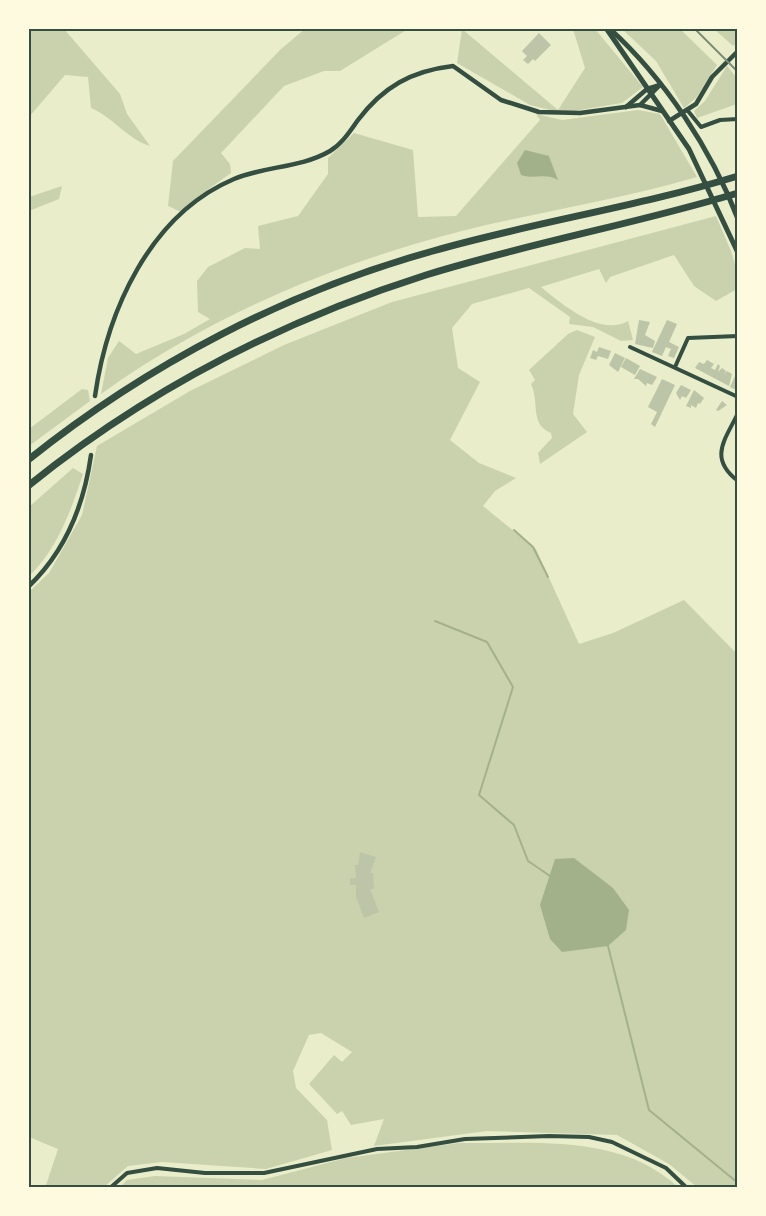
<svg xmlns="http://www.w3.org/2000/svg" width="766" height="1216" font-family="'Space Grotesk',sans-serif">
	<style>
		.green { fill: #cad2ad; fill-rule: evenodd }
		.water { fill: #a3b18a }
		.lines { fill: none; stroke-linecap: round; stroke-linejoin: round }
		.stream { stroke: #a3b18a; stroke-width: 2 }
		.building { fill: #bcc5a7 }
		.minor { stroke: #344e41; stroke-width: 4 }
		.tertiary { stroke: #344e41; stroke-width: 4.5 }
		.primary { stroke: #344e41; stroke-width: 5 }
		.motorway { stroke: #344e41; stroke-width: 7 }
		.rail { stroke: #7c8e77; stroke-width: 2 }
		.neatline { fill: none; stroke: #344e41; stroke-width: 2 }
	</style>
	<rect width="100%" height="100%" fill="#e9edc9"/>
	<g class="green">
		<path d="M29,28L64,29L120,94L127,114L150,146C127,139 114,118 91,108L88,77L65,75L29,117Z"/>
		<path d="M305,29H408L340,71H324L284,86L221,153L230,164L231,173L192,201L183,213L168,206L173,161L281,49Z"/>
		<path d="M462,29L558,110L585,68L573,29H595L643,87L622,103L562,113L530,105L457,63Z"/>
		<path d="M622,29H680L717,65L696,98L684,108L656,61Z"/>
		<path d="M714,29H737V43L733,46Z"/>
		<path d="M727,66L737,78V104L697,118L694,111L705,101Z"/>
		<path d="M638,110L660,114L697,177C619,200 537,212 458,232C331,265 208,317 101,394L108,358L119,341L136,354L184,334L210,319L198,312L197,281L208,267L245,248L260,249L258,226L298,216L328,174V158L354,133L413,150L418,217L456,216L540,120L536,114L562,120ZM549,156L557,179L541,174L525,177Z"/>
		<path d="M62,186L59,199L29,211V197Z"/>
		<path d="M716,216L731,251L738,274L737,289L716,301L694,286L674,255L610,277L606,283L599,269L541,287C562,304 600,337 628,321L633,340L621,341L593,327L569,324L570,317L529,288L472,304L452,328L458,368L480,382L450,440L479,463L516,478L495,491L483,506L536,549L579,644L613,633L684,600L737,654V1187H697L669,1164L617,1135L487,1131L374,1146L384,1119L351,1125L342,1111L337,1114L309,1084L334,1055L342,1062L352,1052L321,1033L309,1035L293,1071L296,1088L327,1120L332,1150L266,1169L162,1162L128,1166L104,1187L45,1188L58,1149L29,1137V592L49,573L82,515L97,446L190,391L284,345L392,302Z"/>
		<path d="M577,330L595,337L579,375L573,414L587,432L540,464L538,453L552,438L551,433C529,424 540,402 531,384L535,380L529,370L568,334Z"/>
		<path d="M82,389L88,390L90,401L29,446V429Z"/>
		<path d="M73,468L83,474C71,510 57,550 29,576V507Z"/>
		<path d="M459,1143C533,1144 620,1133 678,1187L119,1188L127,1180L155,1176L262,1180L346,1158Z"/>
	</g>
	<g class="water">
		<path d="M525,150L549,156L558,180C545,172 533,180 521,175L517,163Z"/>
		<path d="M574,858L613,888L629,910L626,930L608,946L562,952L550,939L540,905L555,859Z"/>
	</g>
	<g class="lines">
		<g class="stream">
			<path d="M514,530L533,547L548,577"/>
			<path d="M435,621L487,642L513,687L479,795L514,825L528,861L550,876"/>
			<path d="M608,946L649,1110L738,1183"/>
		</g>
	</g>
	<g class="building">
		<path d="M539,33L551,45L535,61L533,59L528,64L523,60L527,56L522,51Z"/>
		<path d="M639,320L650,322L645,335L655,341L653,348L635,344Z"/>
		<path d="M667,320L677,324L669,342L679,347L674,358L668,356L671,349L666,347L662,356L652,352Z"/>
		<path d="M599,347L611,351L608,359L598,356L596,360L590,358L593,350L597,352Z"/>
		<path d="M615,353L625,358L618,372L609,365Z"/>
		<path d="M626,358L640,366L635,375L621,367Z"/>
		<path d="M707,360L714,364L711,368L715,370L718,364L720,366L718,372L722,368L726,371L724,375L727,371L732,374L729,386L695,368L699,362L704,364Z"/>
		<path d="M640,369L657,377L652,385L647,383L646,386L638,379H634Z"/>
		<path d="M735,376L738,377V391L730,387Z"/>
		<path d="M662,379L675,385L655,427L651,424L657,412L648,407Z"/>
		<path d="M681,385L691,390L686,398L682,396L680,400L676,393Z"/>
		<path d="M694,390L704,398L700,404L698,403L696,408L691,405V408L686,406Z"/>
		<path d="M722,401L727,405L718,411L716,410Z"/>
		<path d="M360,852L376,857L370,873H373L374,889H370L379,912L364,918L356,897V885H350V878H356L355,865H358Z"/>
	</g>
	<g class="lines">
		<g class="minor">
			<path d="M688,111L701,127L720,120L738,119"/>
			<path d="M630,347L738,397"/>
			<path d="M675,367L688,338L738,336"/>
			<path d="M738,413C725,440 708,458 738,481"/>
			<path d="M110,1188L127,1173L157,1168L205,1173H264L377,1149L417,1147L465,1139L549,1136L589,1137L612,1142L666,1168L687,1188"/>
		</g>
		<g class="tertiary">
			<path d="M640,105L662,111"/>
			<path d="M626,107L647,89L660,85"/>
			<path d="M669,121L696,104L712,77L738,51"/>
			<path d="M95,396C107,312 149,215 234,179C265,166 301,168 330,151C342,144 350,131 358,120C383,87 411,71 453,66L501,100L539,112L580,113L640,105L660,85"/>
			<path d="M28,587C66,551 84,505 91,455"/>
		</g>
		<g class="primary">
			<path d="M606,28L689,149L738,253"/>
			<path d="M609,28C665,79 711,149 738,219"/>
		</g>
		<g class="motorway">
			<path d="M28,460C148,364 286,292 433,251C534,222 637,207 738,176"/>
			<path d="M28,486C147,390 281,321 426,275C529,243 635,224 738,193"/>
		</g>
		<path class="rail" d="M694,28L738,72"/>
	</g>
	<rect width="766" height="1216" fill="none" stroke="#fefae0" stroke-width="60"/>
	<rect x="30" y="30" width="706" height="1156" class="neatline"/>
</svg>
